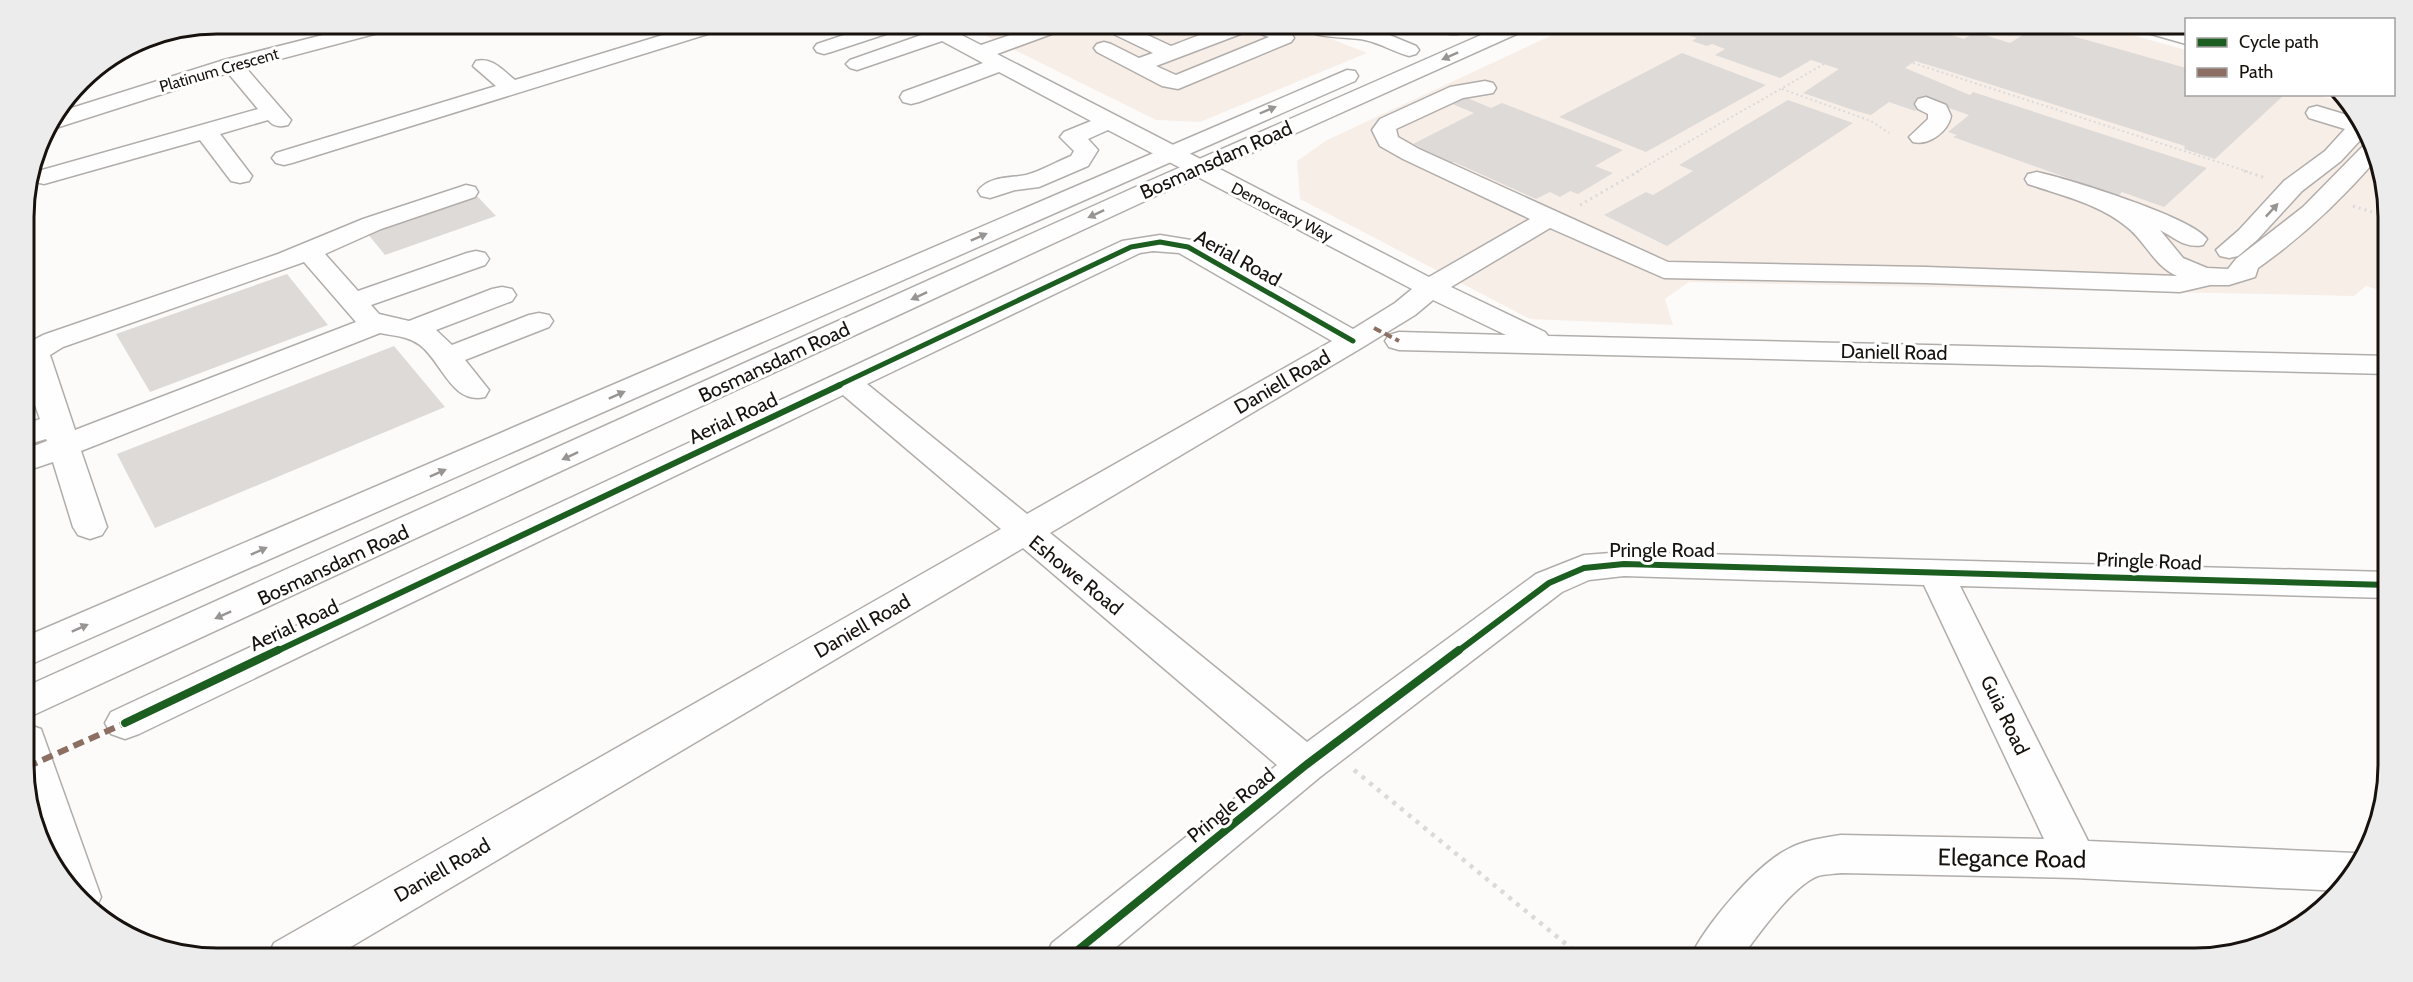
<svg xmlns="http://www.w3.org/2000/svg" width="2413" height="982" font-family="Cabin,sans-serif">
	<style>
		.built { fill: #f7eee8 }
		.building { fill: #dedad7 }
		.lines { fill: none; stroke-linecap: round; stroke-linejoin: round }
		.minor-casing { stroke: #b1adaa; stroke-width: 3 }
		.major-casing { stroke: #b1adaa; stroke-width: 3 }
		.path-far2 { stroke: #dbdada; stroke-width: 2; stroke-dasharray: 2 3; stroke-linecap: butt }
		.path-far1 { stroke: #dbdada; stroke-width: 3; stroke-dasharray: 2 4; stroke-linecap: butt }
		.path { stroke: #dbdada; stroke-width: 4.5; stroke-dasharray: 4 6; stroke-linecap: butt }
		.minor { fill: #fffefe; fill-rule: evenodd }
		.major { fill: #fffefe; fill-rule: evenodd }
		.quiet-far1 { stroke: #8d6e63; stroke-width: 4; stroke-dasharray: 8 4; stroke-linecap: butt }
		.quiet { stroke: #8d6e63; stroke-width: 6; stroke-dasharray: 11 6; stroke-linecap: butt }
		.cycleway-far2-casing { stroke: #fff; stroke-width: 8 }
		.cycleway-far1-casing { stroke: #fff; stroke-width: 10 }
		.cycleway-casing { stroke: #fff; stroke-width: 11 }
		.cycleway-far2 { stroke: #1b5e20; stroke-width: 5 }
		.cycleway-far1 { stroke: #1b5e20; stroke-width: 6 }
		.cycleway { stroke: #1b5e20; stroke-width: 8 }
		.oneway { fill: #979492 }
		.labels { text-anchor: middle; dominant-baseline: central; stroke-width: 6; stroke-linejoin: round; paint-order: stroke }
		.far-street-label { font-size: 16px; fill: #18120e; stroke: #fff }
		.street-label { font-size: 20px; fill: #18120e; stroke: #fff }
		.near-street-label { font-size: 24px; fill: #18120e; stroke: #fff }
		.rim { fill: none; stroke: #18120e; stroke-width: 3 }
	</style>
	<rect width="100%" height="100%" fill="#fdfbf9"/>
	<g class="built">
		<path d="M962,24H1293L1367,53L1200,122L1156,120Z"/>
		<path d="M1576,24H2093L2186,50V94L2317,95L2351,105L2387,192L2388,293L2366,286L2354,296L1689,282L1665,299L1673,325L1530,319L1300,199L1297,161L1327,140Z"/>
	</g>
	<g class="building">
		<path d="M1663,24H1966L1948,34L1964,39L1975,32L2010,43L2037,26L2186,68V94L2283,96L2215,159L2184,149L2185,146L1948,71L1915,61L1905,68L1970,95L1973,92L2207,168L2164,207L2122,192L2118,196L1953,137L1957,135L1948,132L1969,115L1929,101L1915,111L1889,102L1871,115L1856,111L1803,93L1839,69L1811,60L1780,78L1715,55L1725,49L1712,44L1707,46L1692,41L1697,38L1660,25Z"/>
		<path d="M1682,53L1766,85L1646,152L1559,117Z"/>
		<path d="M1465,97L1491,108L1502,103L1623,150L1595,166L1613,173L1578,194L1570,191L1560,197L1550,192L1536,199L1454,162L1450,164L1417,148L1420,147L1413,144L1474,113L1450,103Z"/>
		<path d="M1788,100L1853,123L1667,246L1604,215L1646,192L1653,195L1693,171L1679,165Z"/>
		<path d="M477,196L496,216L385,255L367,233Z"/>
		<path d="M287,274L328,325L150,392L116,334Z"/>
		<path d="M394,346L445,407L155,528L117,454Z"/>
	</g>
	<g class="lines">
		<g class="minor-casing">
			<g id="minor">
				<path d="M366,24H400L397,28L246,68L291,120L288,125C280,127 274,127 268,120L220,134L252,176L249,181L240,183L231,181L200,140L44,184L35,182L32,177L35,172L258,109L228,73L59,127L47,128L59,112L224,60Z"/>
				<path d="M699,24H730L727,28L292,163L284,165L276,163L272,158L276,153L496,86L473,66L476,61C493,57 503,71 515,80Z"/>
				<path d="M780,24H801L802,25L799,29C791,31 785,31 780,24Z"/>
				<path d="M877,24H907L904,28L831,52L824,54L817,52L814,48L817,44Z"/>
				<path d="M915,24H940L981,45L1042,24H1071L1068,28L997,54L1429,277L1530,219L1403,159L1380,146L1372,130L1380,119L1450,87L1485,81L1493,83L1496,88L1493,93L1463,98L1396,129L1398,137L1419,149L1668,262L1926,267L2177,276C2154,266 2146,242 2127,227C2099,204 2063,196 2028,184L2025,179L2028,174L2037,172C2068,179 2192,217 2207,239L2203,245C2186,249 2175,238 2160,230L2183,258L2207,268L2228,269L2236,259L2303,207L2363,146L2368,145L2375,161C2340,201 2302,237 2258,268L2255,277L2229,285H2210L2180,292L1926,283L1664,278L1550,228L1451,287L1545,332L1548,336L2388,356V374L1399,350L1389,347L1385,341L1389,335L1399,332L1506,335L1433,300L1415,315L1363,347L1050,533L1307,742L1536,574L1584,555L1624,552L2388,572V598L1960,586L2088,841L2355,853L2363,856L2349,882L2341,891L2075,878L1841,873C1834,874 1825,874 1818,876C1793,885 1757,936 1741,958H1690C1705,925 1756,865 1788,849C1805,840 1822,838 1841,835L2044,839L1924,585L1624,576L1589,580L1562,592L1320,777L1103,958H1045L1052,943L1277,765L1023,548L332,958H267L274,943L1001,529L843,395L139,734L125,739L111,734L105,723L111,712L1122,241L1160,235L1197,241L1353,329L1395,303L1412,289L1108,130L1088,139L1098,150L1088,166L1039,187L1015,190L990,198L981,196L978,191C988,176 1011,178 1026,175C1041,171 1056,162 1071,156L1074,151L1060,137L1064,132L1091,121L999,72L919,102L911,104L903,102L900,97L903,92L983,63L942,41L857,70L850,68L846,64L850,60L927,33ZM1153,251L1179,253L1332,341L1027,514L867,384L1140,253Z"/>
				<path d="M1098,24H1124L1171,46C1214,30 1244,13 1290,31L1294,38L1291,42L1178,89L1162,86L1097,52L1094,48L1097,44L1104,42L1111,44L1139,58L1153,53L1101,28ZM1251,30L1269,37L1176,75L1156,66Z"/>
				<path d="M1298,24L1366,28L1375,24H1402L1399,28L1387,34L1416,46L1419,50L1416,54L1409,56C1394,52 1380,43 1365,40C1347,36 1309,40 1298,24Z"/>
				<path d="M1431,24H1460L1465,29L1462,33C1452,36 1437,33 1431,24Z"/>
				<path d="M1926,97L1946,105L1951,116C1948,132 1928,146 1913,142L1909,137L1928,119V114L1918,109L1915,104L1918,99Z"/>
				<path d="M2317,106L2357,118L2364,136L2341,161L2302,191L2257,240L2238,256L2229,258L2220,256L2216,250L2239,230L2284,181L2325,151L2345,129L2309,118L2306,113L2309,108Z"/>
				<path d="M466,185L475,187L478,192L475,197L381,229L325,254L358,291L467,253L476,251L485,253L489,259L485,265L371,305L379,314L409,321L492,289L502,287L512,289L516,295L512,301L436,330L452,345L529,315L539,313L549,315L553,321L549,327L465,360L489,390L485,397C452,405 442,362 420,345C408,336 394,336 380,333L81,451L107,527L102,535L90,539L78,535L73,527L53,462L26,471V449L47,441L46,439L26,445V424L40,419C35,404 17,358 27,345C30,341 38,338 43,335L278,254L363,219ZM304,262L356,322L75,430L50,355L63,347Z"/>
				<path d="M27,724L41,729L101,897L96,908L72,892L28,802Z"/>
			</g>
		</g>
		<g class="major-casing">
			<g id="major">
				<path d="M1506,24H1533L1530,28L1158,195L27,718V686L1140,185Z"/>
				<path d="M2127,24H2159L2186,32V44L2130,28Z"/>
				<path d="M1347,70L1355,71L1358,76L1355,81L27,666V636Z"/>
			</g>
		</g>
		<g class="path-far2">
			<path d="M1913,63L2249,172"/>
			<path d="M1782,89L1871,121L1889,133"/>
			<path d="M1636,172L1824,64"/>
		</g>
		<g class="path-far1">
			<path d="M2244,171L2266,178"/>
			<path d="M1580,205L1639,171"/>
			<path d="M2353,206L2375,213"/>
		</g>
		<path class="path" d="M1354,770L1583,958"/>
		<use href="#minor" class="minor"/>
		<use href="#major" class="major"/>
		<path class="quiet-far1" d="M1374,328L1399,341"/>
		<path class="quiet" d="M27,767L125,723"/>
		<g class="cycleway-far2-casing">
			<path id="cycleway-far2" d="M837,386L1131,247L1160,242L1188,247L1353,341"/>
		</g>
		<g class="cycleway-far1-casing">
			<g id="cycleway-far1">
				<path d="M275,652L840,385"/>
				<path d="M1457,652L1549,583L1584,568L1624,564L2388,585"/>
			</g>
		</g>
		<g class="cycleway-casing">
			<g id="cycleway">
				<path d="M125,723L278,650"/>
				<path d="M1068,958L1306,765L1459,650"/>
			</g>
		</g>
		<use href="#cycleway-far2" class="cycleway-far2"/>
		<use href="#cycleway-far1" class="cycleway-far1"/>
		<use href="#cycleway" class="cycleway"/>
	</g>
	<defs><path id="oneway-solid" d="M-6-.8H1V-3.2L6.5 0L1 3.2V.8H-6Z" transform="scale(1.5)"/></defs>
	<g class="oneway">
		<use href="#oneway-solid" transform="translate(1450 56) rotate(156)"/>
		<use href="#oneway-solid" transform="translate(1268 110) rotate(-23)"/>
		<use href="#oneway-solid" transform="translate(2272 210) rotate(-47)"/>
		<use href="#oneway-solid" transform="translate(1096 214) rotate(155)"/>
		<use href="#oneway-solid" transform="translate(979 237) rotate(-24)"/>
		<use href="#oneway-solid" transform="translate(919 296) rotate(155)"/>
		<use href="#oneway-solid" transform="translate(617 395) rotate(-24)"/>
		<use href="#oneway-solid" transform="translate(570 456) rotate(155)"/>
		<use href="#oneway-solid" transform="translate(438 473) rotate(-24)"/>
		<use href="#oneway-solid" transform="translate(259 551) rotate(-24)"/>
		<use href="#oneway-solid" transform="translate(223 615) rotate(156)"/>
		<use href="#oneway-solid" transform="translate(80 628) rotate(-24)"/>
	</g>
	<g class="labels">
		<g class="far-street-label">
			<text transform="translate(219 70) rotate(-16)">Platinum Crescent</text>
			<text transform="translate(1282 212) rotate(27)">Democracy Way</text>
		</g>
		<g class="street-label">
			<text transform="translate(1216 160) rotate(-24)">Bosmansdam Road</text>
			<text transform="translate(1238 258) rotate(29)">Aerial Road</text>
			<text transform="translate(1894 352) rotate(1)">Daniell Road</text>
			<text transform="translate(774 362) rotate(-25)">Bosmansdam Road</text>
			<text transform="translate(1282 382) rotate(-30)">Daniell Road</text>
			<text transform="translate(733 418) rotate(-25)">Aerial Road</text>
			<text x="1662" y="550">Pringle Road</text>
			<text transform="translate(2149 561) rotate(2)">Pringle Road</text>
			<text transform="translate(333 565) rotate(-25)">Bosmansdam Road</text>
			<text transform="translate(1076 575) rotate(39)">Eshowe Road</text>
			<text transform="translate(294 625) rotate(-25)">Aerial Road</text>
			<text transform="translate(862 626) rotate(-30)">Daniell Road</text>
			<text transform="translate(2005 715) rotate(64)">Guia Road</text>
			<text transform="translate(1231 805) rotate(-39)">Pringle Road</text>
			<text transform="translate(442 870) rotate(-30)">Daniell Road</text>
		</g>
		<g class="near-street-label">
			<text transform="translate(2012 858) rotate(1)">Elegance Road</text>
		</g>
	</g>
	<path d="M0 0H2413V982H0ZM217 34H2195A183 183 0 0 1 2378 217V765A183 183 0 0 1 2195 948H217A183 183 0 0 1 34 765V217A183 183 0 0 1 217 34Z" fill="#edecec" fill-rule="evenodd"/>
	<path class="rim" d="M217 34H2195A183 183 0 0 1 2378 217V765A183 183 0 0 1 2195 948H217A183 183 0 0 1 34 765V217A183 183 0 0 1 217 34Z"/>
	<rect x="2185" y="18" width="210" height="78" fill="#ffffff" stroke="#a3a09f" stroke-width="1.5"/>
	<rect x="2197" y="38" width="30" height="9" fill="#1b5e20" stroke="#a3a09f" stroke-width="1.5"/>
	<text x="2239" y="48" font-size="18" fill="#18120e">Cycle path</text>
	<rect x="2197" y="68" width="30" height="9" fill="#8d6e63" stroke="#a3a09f" stroke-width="1.5"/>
	<text x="2239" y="78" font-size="18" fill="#18120e">Path</text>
</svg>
